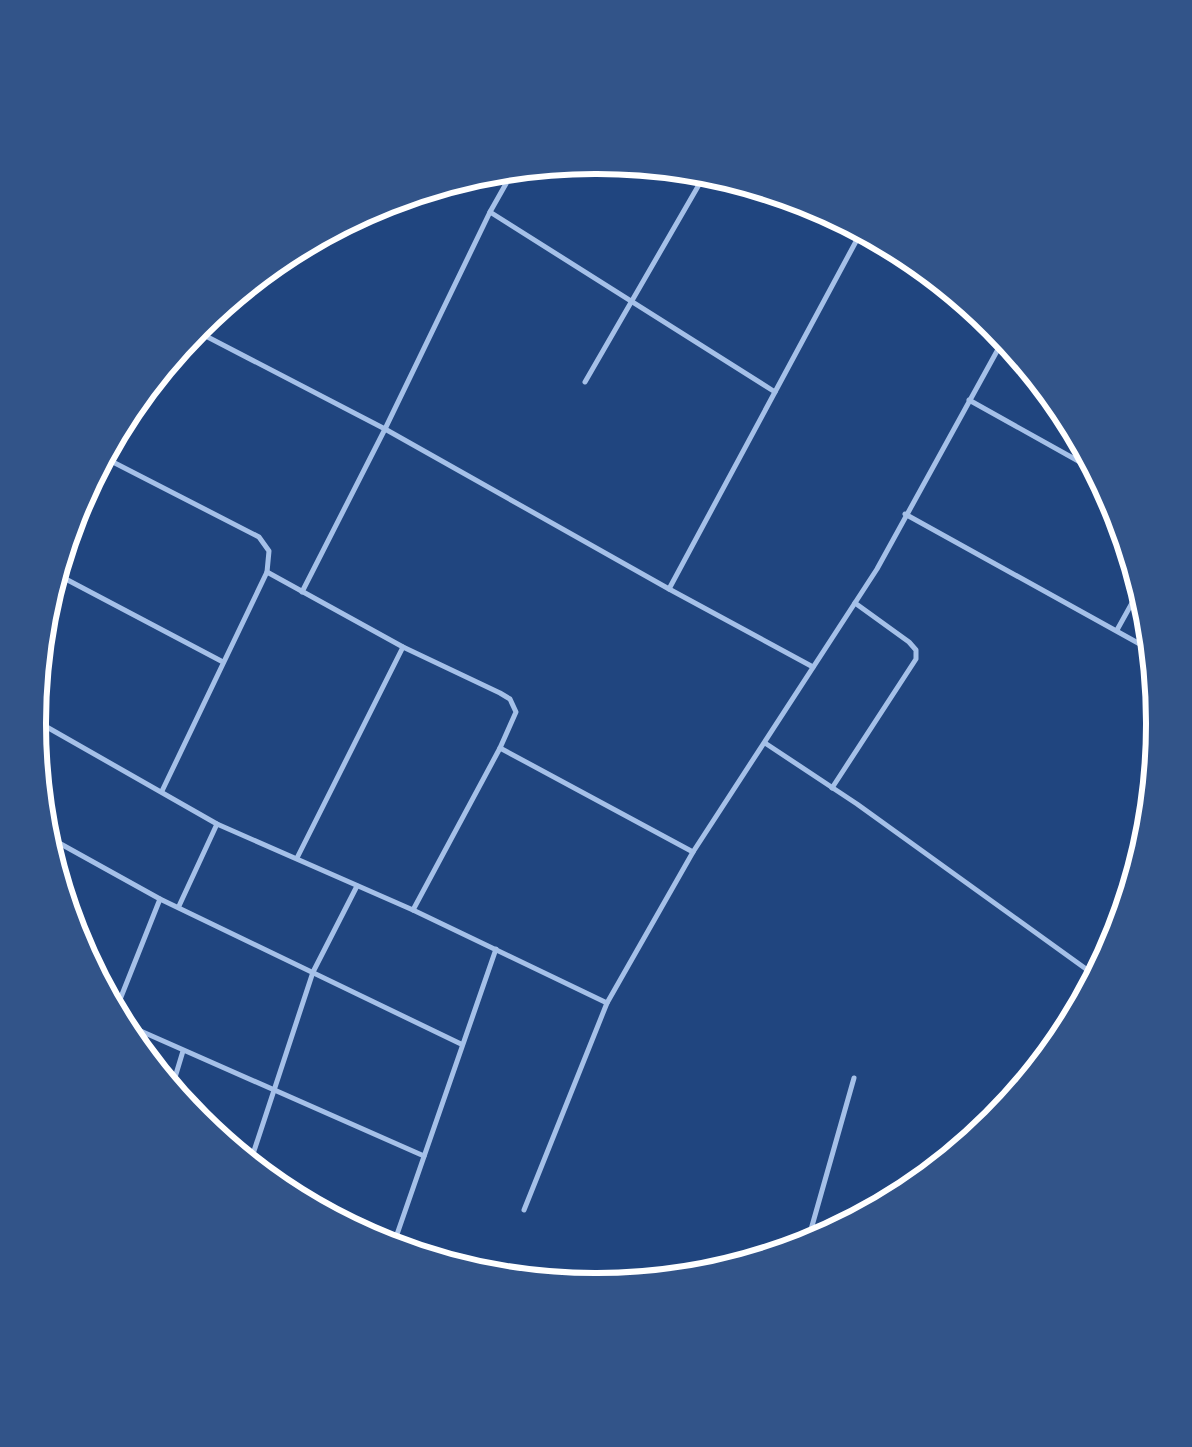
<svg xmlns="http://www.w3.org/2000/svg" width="1192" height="1447" font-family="'Roboto Condensed',sans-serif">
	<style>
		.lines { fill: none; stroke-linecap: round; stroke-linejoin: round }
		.street { stroke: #a5c0e8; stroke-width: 5 }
		.rim { fill: none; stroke: #fff; stroke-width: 6 }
	</style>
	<rect width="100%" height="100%" fill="#20457f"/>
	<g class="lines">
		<g class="street">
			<path d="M490,212L775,392"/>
			<path d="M198,332L385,429L669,589L813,667"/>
			<path d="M585,382L704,176"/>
			<path d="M969,400L1089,467"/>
			<path d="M107,459L259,537L269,551L267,572L162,791"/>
			<path d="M905,514L1147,648"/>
			<path d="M267,572L403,647L500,693L510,699L516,712L500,748L413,910"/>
			<path d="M60,576L223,662"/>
			<path d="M669,589L860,234"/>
			<path d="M302,592L385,429L490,212L512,173"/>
			<path d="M1117,630L1137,594"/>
			<path d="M38,722L217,824L413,910L607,1003"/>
			<path d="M765,743L857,804L1093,974"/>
			<path d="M500,748L693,852"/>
			<path d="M832,788L916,659V650L909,642L855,603"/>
			<path d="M50,838L160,899L117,1007"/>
			<path d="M297,858L403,647"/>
			<path d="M160,899L461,1044"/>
			<path d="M179,906L217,824"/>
			<path d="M127,1025L424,1156"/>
			<path d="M173,1084L183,1051"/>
			<path d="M251,1160L313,972L357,886"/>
			<path d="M524,1210L607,1003L693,852L877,569L1002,342"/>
			<path d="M808,1240L854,1078"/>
			<path d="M394,1243L496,949"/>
		</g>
	</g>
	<path d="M0 0H1192V1447H0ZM595 174H597A549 549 0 0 1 1146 723V724A549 549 0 0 1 597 1273H595A549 549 0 0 1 46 724V723A549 549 0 0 1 595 174Z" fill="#325489" fill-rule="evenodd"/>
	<path class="rim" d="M595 174H597A549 549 0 0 1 1146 723V724A549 549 0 0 1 597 1273H595A549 549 0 0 1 46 724V723A549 549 0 0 1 595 174Z"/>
</svg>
